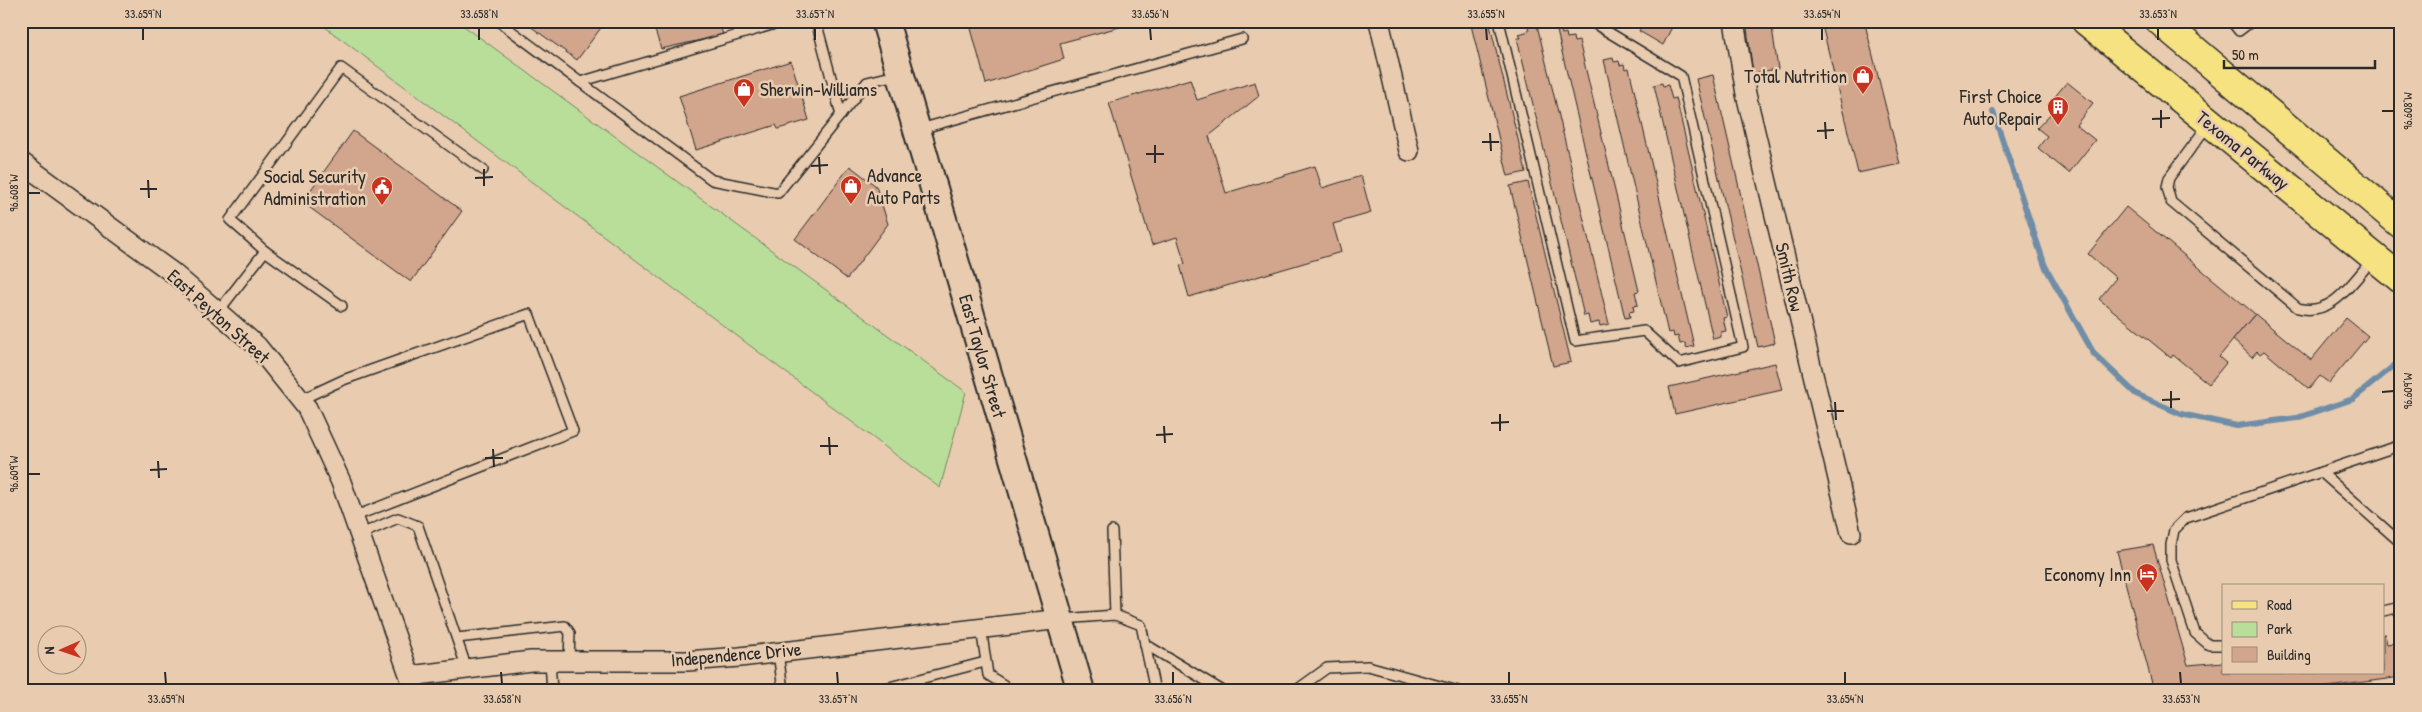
<svg xmlns="http://www.w3.org/2000/svg" width="2422" height="712" font-family="'Patrick Hand',sans-serif">
	<style>
		.green { fill: #b9de99; stroke: #728462 }
		.lines { fill: none; stroke-linecap: round; stroke-linejoin: round }
		.stream { stroke: #6f8da7; stroke-width: 6 }
		.building { fill: #d2a58d; stroke: #2b2b2b }
		.service-casing { stroke: #2b2b2b; stroke-width: 12 }
		.minor-casing { stroke: #2b2b2b; stroke-width: 22 }
		.secondary-casing { stroke: #2b2b2b; stroke-width: 30 }
		.primary-casing { stroke: #2b2b2b; stroke-width: 31 }
		.service { stroke: #e9ccaf; stroke-width: 9 }
		.minor { stroke: #e9ccaf; stroke-width: 19 }
		.secondary { stroke: #e9ccaf; stroke-width: 26 }
		.primary { stroke: #f7e281; stroke-width: 28 }
		.ticks { fill: none; stroke: #2b2b2b; stroke-width: 2 }
		.labels { text-anchor: middle; dominant-baseline: central; stroke-width: 5; stroke-linejoin: round; paint-order: stroke }
		.poi-label { font-size: 19px; fill: #2b2b2b; stroke: #e9ccaf; text-anchor: end }
		.street-label { font-size: 19px; fill: #2b2b2b; stroke: #e9ccaf }
		.neatline { fill: none; stroke: #2b2b2b; stroke-width: 2 }
		.ticks-label { font-size: 12px; text-anchor: middle; fill: #2b2b2b }
	</style>
	<rect width="100%" height="100%" fill="#e9ccaf"/>
	<filter id="ink" filterUnits="userSpaceOnUse"><feTurbulence type="fractalNoise" baseFrequency=".02" numOctaves="2"/><feDisplacementMap in="SourceGraphic" scale="10" xChannelSelector="R" yChannelSelector="G"/><feConvolveMatrix kernelMatrix="1 2 1 2 8 2 1 2 1" color-interpolation-filters="sRGB"/></filter>
	<g filter="url(#ink)">
		<path class="green" d="M317,21H457L966,392L940,488Z"/>
		<g class="lines">
			<path class="stream" d="M1993,112L2045,266L2094,354L2136,394L2181,414L2237,426L2297,418L2353,399L2401,360"/>
		</g>
		<g class="building">
			<path d="M523,21H606L577,60Z"/>
			<path d="M652,21H719L723,35L661,49Z"/>
			<path d="M969,21H1142L1060,43L1064,59L986,84Z"/>
			<path d="M1470,21H1489L1526,172L1508,176Z"/>
			<path d="M1644,21H1675L1663,45L1639,31Z"/>
			<path d="M1746,21H1771L1778,69L1753,73Z"/>
			<path d="M1821,21L1865,24L1900,164L1858,173Z"/>
			<path d="M1537,25L1609,324L1600,326L1599,322L1590,324L1588,315L1584,316L1517,38H1521L1519,34L1529,31L1528,27Z"/>
			<path d="M1561,30L1562,34L1566,33L1567,38L1573,37L1574,42L1579,41L1639,291L1635,292L1638,305L1633,306L1634,311L1629,312L1630,317L1625,318L1557,31Z"/>
			<path d="M1613,58L1614,62L1619,61L1620,65L1624,64L1625,69L1629,68L1694,346L1686,348L1685,343L1680,344L1678,336L1674,337L1673,332L1668,333L1604,60Z"/>
			<path d="M791,61L809,120L778,129L776,125L696,150L679,96Z"/>
			<path d="M1713,75L1775,343L1758,347L1696,79Z"/>
			<path d="M1190,79L1197,100L1255,82L1259,96L1209,136L1226,193L1315,166L1322,188L1361,176L1371,213L1333,224L1341,252L1189,297L1180,265L1185,264L1177,237L1152,245L1109,103Z"/>
			<path d="M2067,82L2093,103L2076,125L2095,140L2069,173L2038,148L2047,136L2037,128L2054,110L2048,105Z"/>
			<path d="M1662,83L1663,86L1668,85L1672,99L1676,98L1727,317L1723,318L1726,331L1721,332V337L1713,339L1654,85Z"/>
			<path d="M353,131L462,211L411,282L302,202Z"/>
			<path d="M850,166L876,186L888,224L847,279L795,239Z"/>
			<path d="M1528,182L1571,362L1553,366L1510,186Z"/>
			<path d="M2126,207L2255,314L2219,357L2226,363L2209,384L2173,355L2171,358L2099,299L2116,278L2088,254Z"/>
			<path d="M2255,314L2311,360L2346,318L2368,336L2329,383L2320,376L2309,389L2264,351L2260,354L2257,351L2252,357L2233,340Z"/>
			<path d="M1775,363L1782,390L1675,414L1669,387Z"/>
			<path d="M2153,545L2188,665L2223,662V673H2383V634H2385L2387,644L2401,642V677L2299,691H2154L2117,551Z"/>
		</g>
		<g class="lines">
			<g class="service-casing">
				<g id="service">
					<path d="M498,21L712,180L778,193L867,82L900,74"/>
					<path d="M816,21L841,115"/>
					<path d="M1499,21L1575,341L1644,331L1679,363L1743,347L1681,76L1590,21"/>
					<path d="M2231,21L2239,31L2252,21"/>
					<path d="M580,82L785,21"/>
					<path d="M2208,125L2169,178L2167,187L2171,202L2298,308C2333,317 2352,282 2373,259"/>
					<path d="M920,129L1242,39"/>
					<path d="M265,251L230,220L341,68L483,170"/>
					<path d="M218,312L265,251L342,306"/>
					<path d="M300,400L343,380L529,314L573,431L353,517"/>
					<path d="M2321,472L2401,543"/>
					<path d="M1112,531L1115,615"/>
					<path d="M359,535L398,518L418,526L467,669"/>
					<path d="M2383,611L2401,607"/>
					<path d="M1063,619L1115,615L1141,625L1155,691"/>
					<path d="M981,628L988,675L1004,685L1006,691"/>
					<path d="M457,638L565,626L570,633L569,660"/>
					<path d="M1145,644L1223,691"/>
					<path d="M2223,645H2209L2195,633L2171,560V545L2174,530L2186,518L2401,445"/>
					<path d="M778,652L783,691"/>
					<path d="M550,661L552,691"/>
					<path d="M874,691L985,662"/>
					<path d="M1295,691L1327,668L1368,666L1458,691"/>
				</g>
			</g>
			<g class="minor-casing">
				<g id="minor">
					<path d="M1379,21L1409,151"/>
					<path d="M1734,21L1746,94L1851,533"/>
					<path d="M21,162L173,273L257,346L307,408L341,482L415,691"/>
					<path d="M410,676L531,661H687L740,657L1061,619"/>
				</g>
			</g>
			<g class="secondary-casing">
				<path id="secondary" d="M885,21L1081,691"/>
			</g>
			<g class="primary-casing">
				<g id="primary">
					<path d="M2086,21L2401,279"/>
					<path d="M2160,21L2401,224"/>
				</g>
			</g>
			<use href="#service" class="service"/>
			<use href="#minor" class="minor"/>
			<use href="#secondary" class="secondary"/>
			<use href="#primary" class="primary"/>
		</g>
	</g>
	<path class="ticks" d="M143,28V40M479,28V40M815,28V40M1150,28L1151,40M1486,28L1487,40M1822,28V40M2158,28V40M2161,110V128M2382,111H2394M2152,119L2170,118M1825,122L1826,139M1817,131L1834,130M1490,133L1491,151M1482,142H1499M1155,145V163M1146,154H1164M819,157L820,174M811,166L828,165M484,169V186M475,178L493,177M148,180L149,198M140,189H157M28,193H40M2171,391V408M2382,392L2394,391M2162,400L2180,399M1835,402L1836,420M1827,411H1844M1500,414V431M1491,423L1509,422M1164,426L1165,443M1156,435L1173,434M829,437L830,455M820,446H838M493,449L494,467M485,458H503M158,461L159,478M150,470L167,469M28,474H40M165,672L166,684M501,672L502,684M837,672L838,684M1173,672V684M1509,672V684M1845,672V684M2180,672L2181,684"/>
	<defs>
		<g id="shop-pin" transform="scale(1.125)"><path d="M0 17L-7.5 6A9.5 9.5 0 1 1 7.5 6Z" fill="#c8321e" stroke="#e9ccaf"/><path d="M-5-2.5h2.3a2.7 3.5 0 0 1 5.4 0H5L5.5 6h-11ZM-1.5-2.5h3a1.5 2.3 0 0 0-3 0Z" fill="#fff"/></g>
		<g id="building-pin" transform="scale(1.125)"><path d="M0 17L-7.5 6A9.5 9.5 0 1 1 7.5 6Z" fill="#c8321e" stroke="#e9ccaf"/><path d="M-4-6H4V6H1V3H-1V6H-4ZM-2.5-4.3h1.7v1.8h-1.7ZM.8-4.3h1.7v1.8H.8ZM-2.5-1h1.7V.8h-1.7ZM.8-1h1.7V.8H.8Z" fill="#fff"/></g>
		<g id="civic-pin" transform="scale(1.125)"><path d="M0 17L-7.5 6A9.5 9.5 0 1 1 7.5 6Z" fill="#c8321e" stroke="#e9ccaf"/><path d="M-.6-6.5H3V-4.5H.6V-3L4-1V1h2V6H-6V1h2V-1L-.6-3ZM-1.2 2.5V6h2.4V2.5Z" fill="#fff"/></g>
		<g id="hotel-pin" transform="scale(1.125)"><path d="M0 17L-7.5 6A9.5 9.5 0 1 1 7.5 6Z" fill="#c8321e" stroke="#e9ccaf"/><path d="M-6-4.5h1.5V1H6V5H4.5V3h-9V5H-6ZM-4 0a1.8 1.8 0 1 1 3.6 0ZM.5 0V-2.5h3Q6-2.5 6 0Z" fill="#fff"/></g>
	</defs>
	<g fill-rule="evenodd">
		<use href="#shop-pin" x="1863" y="76"/>
		<use href="#shop-pin" x="744" y="89"/>
		<use href="#building-pin" x="2058" y="107"/>
		<use href="#shop-pin" x="851" y="186"/>
		<use href="#civic-pin" x="382" y="187"/>
		<use href="#hotel-pin" x="2147" y="574"/>
	</g>
	<g class="labels">
		<g class="poi-label">
			<text x="1847" y="76">Total Nutrition</text>
			<text x="760" y="89" text-anchor="start">Sherwin-Williams</text>
			<text x="2042" y="96">First Choice<tspan x="2042" dy="22">Auto Repair</tspan></text>
			<text x="867" y="175" text-anchor="start">Advance<tspan x="867" dy="22">Auto Parts</tspan></text>
			<text x="366" y="176">Social Security<tspan x="366" dy="22">Administration</tspan></text>
			<text x="2131" y="574">Economy Inn</text>
		</g>
		<g class="street-label">
			<text transform="translate(2243 150) rotate(39)">Texoma Parkway</text>
			<text transform="translate(1790 277) rotate(77)">Smith Row</text>
			<text transform="translate(219 316) rotate(42)">East Peyton Street</text>
			<text transform="translate(983 356) rotate(74)">East Taylor Street</text>
			<text transform="translate(736 654) rotate(-5)">Independence Drive</text>
		</g>
	</g>
	<rect width="2422" height="712" fill="none" stroke="#e9ccaf" stroke-width="55"/>
	<rect x="2222" y="584" width="162" height="90" fill="#e9ccaf" stroke="#9d8c7a"/>
	<rect x="2232" y="601" width="25" height="8" fill="#f7e281" stroke="#9d8c7a"/>
	<text x="2267" y="610" font-size="15" fill="#2b2b2b">Road</text>
	<rect x="2232" y="622" width="25" height="15" fill="#b9de99" stroke="#9d8c7a"/>
	<text x="2267" y="634" font-size="15" fill="#2b2b2b">Park</text>
	<rect x="2232" y="647" width="25" height="15" fill="#d2a58d" stroke="#9d8c7a"/>
	<text x="2267" y="660" font-size="15" fill="#2b2b2b">Building</text>
	<g transform="translate(62 650) rotate(268)"><circle r="24" fill="#e9ccaf" stroke="#9d8c7a"/>
	<path d="M0-4L9 19L0 12L-9 19Z" fill="#c8321e"/>
	<text y="-8" font-size="14" font-weight="bold" text-anchor="middle" fill="#2b2b2b">N</text>
	</g>
	<path d="M2224 60v8h151v-8" fill="none" stroke="#2b2b2b" stroke-width="2.5"/>
	<text x="2232" y="60" font-size="15" fill="#2b2b2b" stroke="#e9ccaf" stroke-width="4" paint-order="stroke">50 m</text>
	<rect x="28" y="28" width="2366" height="656" class="neatline"/>
	<g class="ticks-label">
		<text x="143" y="18">33.659°N</text>
		<text x="479" y="18">33.658°N</text>
		<text x="815" y="18">33.657°N</text>
		<text x="1150" y="18">33.656°N</text>
		<text x="1486" y="18">33.655°N</text>
		<text x="1822" y="18">33.654°N</text>
		<text x="2158" y="18">33.653°N</text>
		<text transform="translate(2408 111) rotate(-90)" y="4">96.608°W</text>
		<text transform="translate(14 193) rotate(-90)" y="4">96.608°W</text>
		<text transform="translate(2408 391) rotate(-90)" y="4">96.609°W</text>
		<text transform="translate(14 474) rotate(-90)" y="4">96.609°W</text>
		<text x="166" y="703">33.659°N</text>
		<text x="502" y="703">33.658°N</text>
		<text x="838" y="703">33.657°N</text>
		<text x="1173" y="703">33.656°N</text>
		<text x="1509" y="703">33.655°N</text>
		<text x="1845" y="703">33.654°N</text>
		<text x="2181" y="703">33.653°N</text>
	</g>
</svg>
